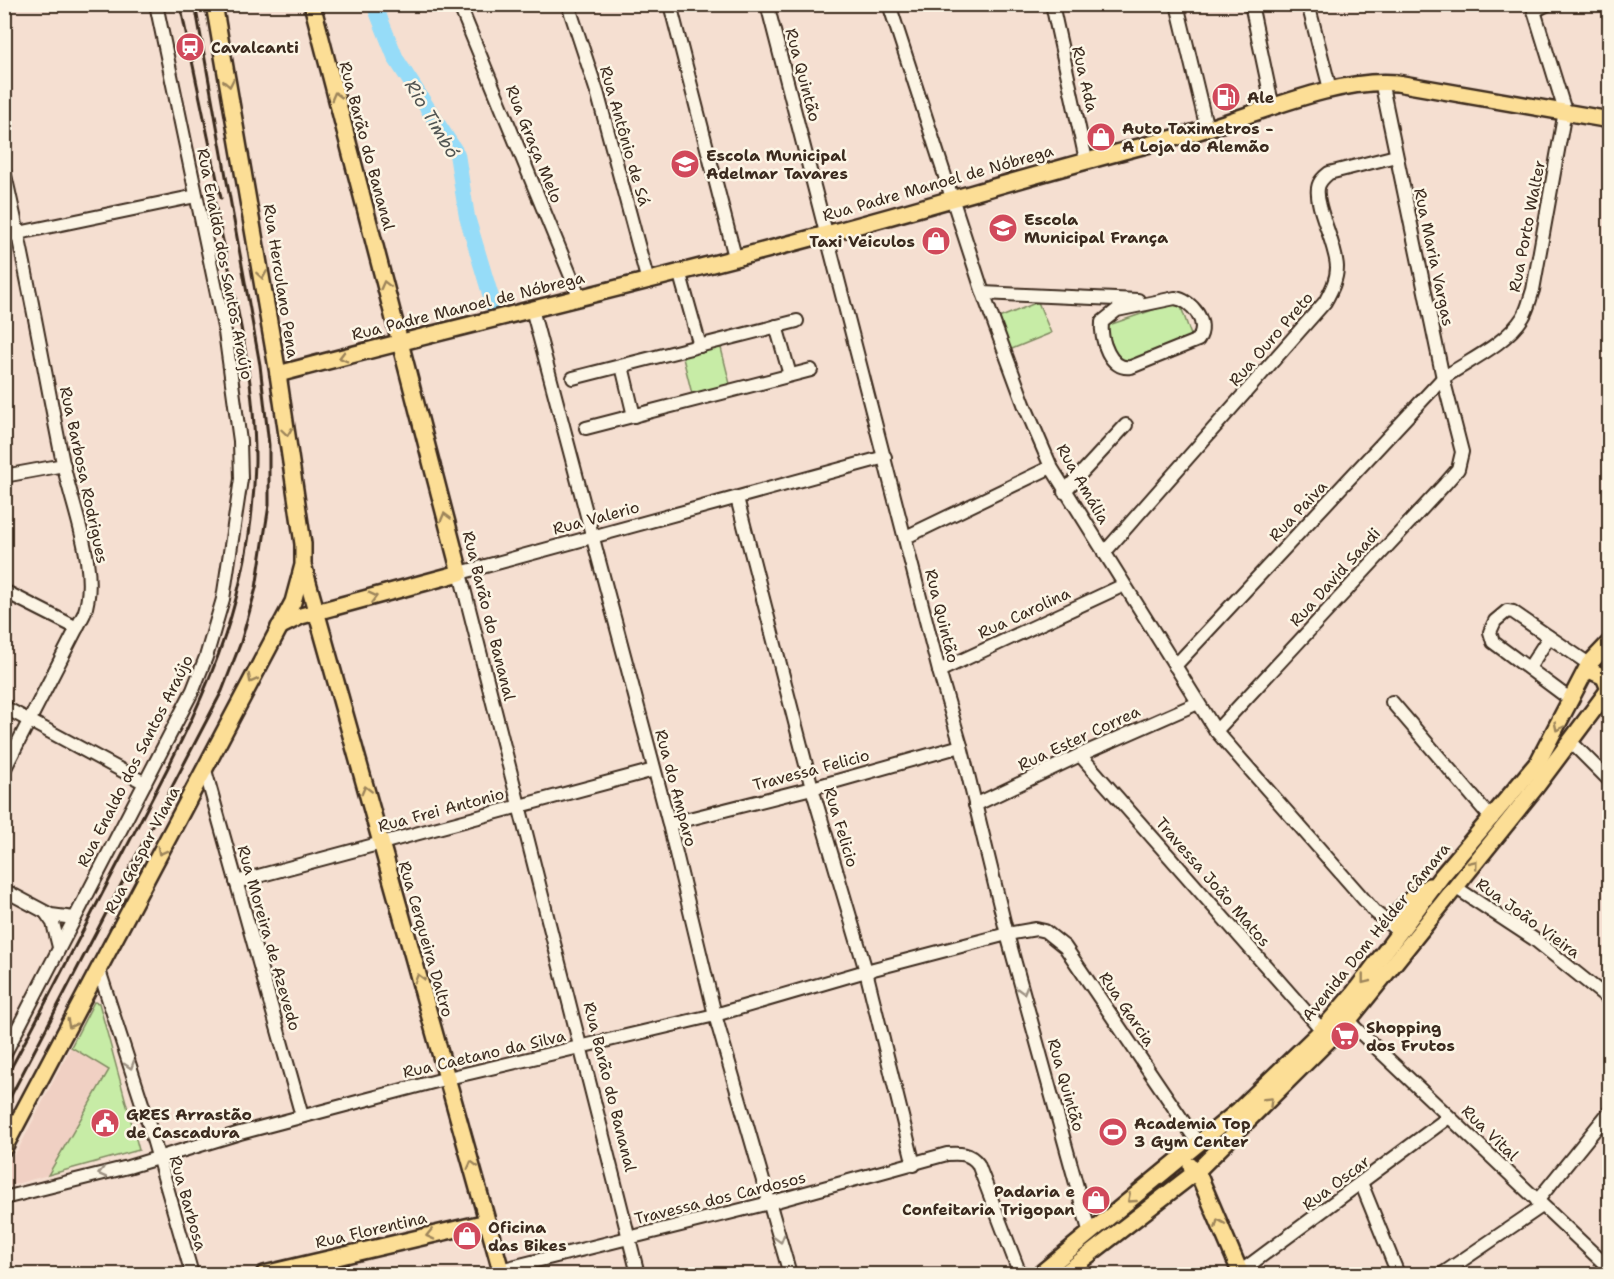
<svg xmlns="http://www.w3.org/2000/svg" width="1614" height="1279" font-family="'Shantell Sans',sans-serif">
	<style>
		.built { fill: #f0d0c3 }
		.green { fill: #c7eca6; stroke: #818b62; stroke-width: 1.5 }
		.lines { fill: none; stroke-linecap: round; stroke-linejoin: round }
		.river { stroke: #96dcf8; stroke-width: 16 }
		.minor-casing { stroke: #3b2a1e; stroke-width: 16 }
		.major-casing { stroke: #3b2a1e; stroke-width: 20 }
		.minor { stroke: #fcf5e5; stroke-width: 12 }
		.major { stroke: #fcde96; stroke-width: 15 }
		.rail { stroke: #3b2a1e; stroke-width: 3 }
		.oneway { stroke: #9c845a }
		.oneway2 { stroke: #9c9082 }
		.labels { text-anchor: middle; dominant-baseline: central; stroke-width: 5; stroke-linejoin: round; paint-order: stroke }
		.poi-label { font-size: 16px; font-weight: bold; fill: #3b2a1e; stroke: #fcf5e5; text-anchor: start }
		.street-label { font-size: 16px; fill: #3b2a1e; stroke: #fcf5e5 }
		.water-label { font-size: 18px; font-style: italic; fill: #525654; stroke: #fcf5e5 }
	</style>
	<rect width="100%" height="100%" fill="#f5dfd1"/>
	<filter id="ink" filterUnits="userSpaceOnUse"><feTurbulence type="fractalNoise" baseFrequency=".0167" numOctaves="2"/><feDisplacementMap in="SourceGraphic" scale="12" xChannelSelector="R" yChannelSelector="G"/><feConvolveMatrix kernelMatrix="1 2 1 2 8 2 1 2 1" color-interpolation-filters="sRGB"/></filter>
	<g filter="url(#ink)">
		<path class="built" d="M71,1047L110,1069L48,1175L5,1187V1167L19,1148Z"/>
		<g class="green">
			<path d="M1179,301L1193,341L1119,366L1106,326Z"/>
			<path d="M1038,302L1051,333L1007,351L994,320Z"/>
			<path d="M720,344L731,388L693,398L682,354Z"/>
			<path d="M94,1002L99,1003L139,1150L48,1175L109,1070L71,1047Z"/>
		</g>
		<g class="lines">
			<path class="river" d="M374,4L396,59L457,154L467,217L494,307"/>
			<g class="minor-casing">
				<g id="minor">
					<path d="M459,4L579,296"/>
					<path d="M568,4L598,95L647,278"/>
					<path d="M670,4L735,257"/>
					<path d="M767,4L939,671L961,746L1007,934L1090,1234"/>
					<path d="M889,4L983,293L1024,404L1051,467L1216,731L1375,912L1400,933"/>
					<path d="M1052,4L1086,160"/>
					<path d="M1177,4L1207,129"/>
					<path d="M1251,4L1273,108"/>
					<path d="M1308,4L1330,89"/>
					<path d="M1534,11L1548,4"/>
					<path d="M4,171C27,268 43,365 63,463C72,507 100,571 84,614L4,770"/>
					<path d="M4,236L196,196"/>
					<path d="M679,271L700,346"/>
					<path d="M983,293L1138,300"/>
					<path d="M1175,298C1192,300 1210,323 1198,340L1131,367C1110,371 1100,339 1102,322L1117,310Z"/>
					<path d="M532,309L669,824L715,1015L790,1274"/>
					<path d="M776,326L790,375"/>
					<path d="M622,366L634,416"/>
					<path d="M573,378L797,321"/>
					<path d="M586,428L811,370"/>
					<path d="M4,476L64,465"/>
					<path d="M1064,492L1126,425"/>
					<path d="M737,498L812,788L866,971L914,1165"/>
					<path d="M906,537L1051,467"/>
					<path d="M1104,553L1325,302C1331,291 1337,280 1337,267C1336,243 1315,207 1318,188C1319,181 1324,177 1329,173L1396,156"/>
					<path d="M4,591L77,628"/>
					<path d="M1175,666L1443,378C1470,360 1506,344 1523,317C1528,309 1530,298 1533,290L1565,111L1532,4"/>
					<path d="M1529,668L1549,637"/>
					<path d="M939,671L1124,585"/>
					<path d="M1571,700L1493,642L1490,632L1495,621L1507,611L1513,612L1589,664"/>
					<path d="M1392,702L1492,819"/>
					<path d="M4,707L145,783"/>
					<path d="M1216,731L1445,484L1458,469L1462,452L1443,378L1381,81"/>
					<path d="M1571,742L1610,781"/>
					<path d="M1080,755L1322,1030"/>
					<path d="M205,770L302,1116"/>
					<path d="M975,805L1080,755L1198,703"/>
					<path d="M669,824L812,788L961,746"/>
					<path d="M236,882L654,770"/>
					<path d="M1455,887L1534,939L1610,1000"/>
					<path d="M4,890L51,915L74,918"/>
					<path d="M46,913L53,923L59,947"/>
					<path d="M99,970L149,1125L192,1274"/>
					<path d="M1348,1021L1610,1269"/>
					<path d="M4,1055L193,690L206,657L223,599L241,479L240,441L225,332L156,4"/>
					<path d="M1362,1185L1398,1274"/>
					<path d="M4,1198L128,1167L240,1133L448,1078L715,1015L866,971L1007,934L1036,929L1045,931L1065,947L1198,1143"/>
					<path d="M1537,1201L1610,1111"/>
					<path d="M330,1258L334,1274"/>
					<path d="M500,1270L769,1203L947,1154C960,1153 970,1153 978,1164L1020,1274"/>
					<path d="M1240,1272L1449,1117"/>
					<path d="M638,1274L460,573L885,457"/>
					<path d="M1442,1274L1542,1206"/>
				</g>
			</g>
			<g class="major-casing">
				<g id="major">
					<path d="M278,374C462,325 647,283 830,233C946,202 1061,166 1178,137C1243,121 1331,77 1397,83L1610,120"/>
					<path d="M304,568L502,1274"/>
					<path d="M279,627L301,616L460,573L312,4"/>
					<path d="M1587,669L1604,677L1609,689"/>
					<path d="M1398,932C1389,910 1414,897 1429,886"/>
					<path d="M4,1148L293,602L303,565V544L278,374L214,4"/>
					<path d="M1191,1166L1197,1171L1241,1274"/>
					<path d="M264,1274L487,1222"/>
					<path d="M1040,1274L1239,1110L1322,1030L1353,994L1441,877L1538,762L1589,664L1610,642"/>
					<path d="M1064,1274L1197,1171L1348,1021L1536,787L1610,688"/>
				</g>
			</g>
			<use href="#minor" class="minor"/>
			<use href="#major" class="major"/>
			<g class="rail">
				<path d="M180,4L221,198"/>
				<path d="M4,1081C45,1005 84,928 124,852C193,720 252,617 255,462C256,371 230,278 212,189"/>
				<path d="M4,1109L222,691L241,642L256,588L269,505V445L260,365L195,4"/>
			</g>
		</g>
		<defs><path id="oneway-chevron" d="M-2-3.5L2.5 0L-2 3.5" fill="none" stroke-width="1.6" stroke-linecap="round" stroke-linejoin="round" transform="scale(1.5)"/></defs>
		<g class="oneway">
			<use href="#oneway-chevron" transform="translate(229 83) rotate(79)"/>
			<use href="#oneway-chevron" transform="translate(336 96) rotate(-105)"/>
			<use href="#oneway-chevron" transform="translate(262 275) rotate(81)"/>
			<use href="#oneway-chevron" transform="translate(385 285) rotate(-104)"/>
			<use href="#oneway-chevron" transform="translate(343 357) rotate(165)"/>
			<use href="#oneway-chevron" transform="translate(287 432) rotate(82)"/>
			<use href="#oneway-chevron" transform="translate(445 517) rotate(-105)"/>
			<use href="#oneway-chevron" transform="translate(373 597) rotate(-15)"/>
			<use href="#oneway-chevron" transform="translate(252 679) rotate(118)"/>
			<use href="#oneway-chevron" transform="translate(1558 727) rotate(116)"/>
			<use href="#oneway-chevron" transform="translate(366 790) rotate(-105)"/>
			<use href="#oneway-chevron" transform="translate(161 851) rotate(118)"/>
			<use href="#oneway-chevron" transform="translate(1474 864) rotate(-51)"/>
			<use href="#oneway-chevron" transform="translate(419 978) rotate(-106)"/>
			<use href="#oneway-chevron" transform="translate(1365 980) rotate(128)"/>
			<use href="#oneway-chevron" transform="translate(71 1024) rotate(117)"/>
			<use href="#oneway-chevron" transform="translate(1269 1101) rotate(-44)"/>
			<use href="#oneway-chevron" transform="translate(472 1165) rotate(-105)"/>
			<use href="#oneway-chevron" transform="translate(1131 1199) rotate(139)"/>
			<use href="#oneway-chevron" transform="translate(1219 1223) rotate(-113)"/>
			<use href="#oneway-chevron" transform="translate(430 1235) rotate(167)"/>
		</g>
		<g class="oneway2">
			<use href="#oneway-chevron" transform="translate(1023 990) rotate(74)"/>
			<use href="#oneway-chevron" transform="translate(130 1065) rotate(72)"/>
			<use href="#oneway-chevron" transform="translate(102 1173) rotate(166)"/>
			<use href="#oneway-chevron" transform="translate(780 1239) rotate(74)"/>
		</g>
	</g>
	<defs>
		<g id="station-disc" transform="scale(1.5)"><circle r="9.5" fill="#d1495b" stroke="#fcf5e5"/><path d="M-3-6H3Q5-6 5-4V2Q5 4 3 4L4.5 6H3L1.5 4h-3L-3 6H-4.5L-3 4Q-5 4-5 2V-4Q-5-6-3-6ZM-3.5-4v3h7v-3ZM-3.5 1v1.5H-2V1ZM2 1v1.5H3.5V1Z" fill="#fff"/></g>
		<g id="fuel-disc" transform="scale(1.5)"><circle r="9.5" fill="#d1495b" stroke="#fcf5e5"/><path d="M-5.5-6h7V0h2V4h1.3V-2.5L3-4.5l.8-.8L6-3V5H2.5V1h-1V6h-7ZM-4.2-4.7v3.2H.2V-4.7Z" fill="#fff"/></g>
		<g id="shop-disc" transform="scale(1.5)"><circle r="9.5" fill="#d1495b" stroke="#fcf5e5"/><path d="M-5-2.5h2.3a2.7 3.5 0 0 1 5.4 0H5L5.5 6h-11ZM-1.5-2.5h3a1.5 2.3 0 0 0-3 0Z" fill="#fff"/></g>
		<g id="school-disc" transform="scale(1.5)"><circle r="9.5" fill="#d1495b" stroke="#fcf5e5"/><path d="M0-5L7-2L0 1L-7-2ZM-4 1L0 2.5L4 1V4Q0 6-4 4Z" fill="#fff"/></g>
		<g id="supermarket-disc" transform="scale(1.5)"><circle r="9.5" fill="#d1495b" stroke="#fcf5e5"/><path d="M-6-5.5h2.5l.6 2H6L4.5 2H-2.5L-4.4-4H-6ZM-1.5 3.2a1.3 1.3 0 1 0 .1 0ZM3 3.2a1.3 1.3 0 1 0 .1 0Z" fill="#fff"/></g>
		<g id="civic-disc" transform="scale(1.5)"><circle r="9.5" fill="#d1495b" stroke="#fcf5e5"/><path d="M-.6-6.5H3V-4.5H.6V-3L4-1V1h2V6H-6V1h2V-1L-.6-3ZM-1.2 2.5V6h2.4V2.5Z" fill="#fff"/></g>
		<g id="stadium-disc" transform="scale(1.5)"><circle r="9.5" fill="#d1495b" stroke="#fcf5e5"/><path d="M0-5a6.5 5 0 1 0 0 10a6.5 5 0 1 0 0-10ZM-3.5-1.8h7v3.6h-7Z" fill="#fff"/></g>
	</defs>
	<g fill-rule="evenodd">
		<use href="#station-disc" x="190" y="47"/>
		<use href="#fuel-disc" x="1226" y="97"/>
		<use href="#shop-disc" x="1101" y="137"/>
		<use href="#school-disc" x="685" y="164"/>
		<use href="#school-disc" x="1003" y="228"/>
		<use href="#shop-disc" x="936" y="241"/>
		<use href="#supermarket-disc" x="1345" y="1036"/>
		<use href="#civic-disc" x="105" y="1123"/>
		<use href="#stadium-disc" x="1113" y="1132"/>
		<use href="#shop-disc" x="1096" y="1200"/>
		<use href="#shop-disc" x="467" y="1236"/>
	</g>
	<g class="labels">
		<g class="poi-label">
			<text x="211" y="47">Cavalcanti</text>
			<text x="1247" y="97">Ale</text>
			<text x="1122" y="128">Auto Taximetros -<tspan x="1122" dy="18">A Loja do Alemão</tspan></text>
			<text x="706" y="155">Escola Municipal<tspan x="706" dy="18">Adelmar Tavares</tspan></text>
			<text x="1024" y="219">Escola<tspan x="1024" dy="18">Municipal França</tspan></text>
			<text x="915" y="241" text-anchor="end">Taxi Veiculos</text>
			<text x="1366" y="1027">Shopping<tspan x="1366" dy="18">dos Frutos</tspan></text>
			<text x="126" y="1114">GRES Arrastão<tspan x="126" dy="18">de Cascadura</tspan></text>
			<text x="1134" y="1123">Academia Top<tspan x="1134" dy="18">3 Gym Center</tspan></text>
			<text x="1075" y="1191" text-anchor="end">Padaria e<tspan x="1075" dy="18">Confeitaria Trigopan</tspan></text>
			<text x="488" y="1227">Oficina<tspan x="488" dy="18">das Bikes</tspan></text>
		</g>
		<g class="street-label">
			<text transform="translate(803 75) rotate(75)">Rua Quintão</text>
			<text transform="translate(1085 79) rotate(77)">Rua Ada</text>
			<text transform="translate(625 136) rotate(74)">Rua Antônio de Sá</text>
			<text transform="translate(534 144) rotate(68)">Rua Graça Melo</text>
			<text transform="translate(367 146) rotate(75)">Rua Barão do Bananal</text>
			<text transform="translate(938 183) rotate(-16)">Rua Padre Manoel de Nóbrega</text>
			<text transform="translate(1527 226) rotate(-79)">Rua Porto Walter</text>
			<text transform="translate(1434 257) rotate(78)">Rua Maria Vargas</text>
			<text transform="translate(225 264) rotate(79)">Rua Enaldo dos Santos Araújo</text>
			<text transform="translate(281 281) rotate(81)">Rua Herculano Pena</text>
			<text transform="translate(468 306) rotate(-14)">Rua Padre Manoel de Nóbrega</text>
			<text transform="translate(1271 339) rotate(-49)">Rua Ouro Preto</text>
			<text transform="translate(84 475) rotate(78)">Rua Barbosa Rodrigues</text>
			<text transform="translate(1083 484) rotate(60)">Rua Amália</text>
			<text transform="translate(1298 511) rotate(-47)">Rua Paiva</text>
			<text transform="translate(596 518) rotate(-15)">Rua Valerio</text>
			<text transform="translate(1335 577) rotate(-48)">Rua David Saadi</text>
			<text transform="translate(1024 613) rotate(-25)">Rua Carolina</text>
			<text transform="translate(489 616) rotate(76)">Rua Barão do Bananal</text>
			<text transform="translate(942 616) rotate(76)">Rua Quintão</text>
			<text transform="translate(1079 738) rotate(-25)">Rua Ester Correa</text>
			<text transform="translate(135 761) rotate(-63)">Rua Enaldo dos Santos Araújo</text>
			<text transform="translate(811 770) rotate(-15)">Travessa Felicio</text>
			<text transform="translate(676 788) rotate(75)">Rua do Amparo</text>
			<text transform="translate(441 810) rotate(-15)">Rua Frei Antonio</text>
			<text transform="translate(841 827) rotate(73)">Rua Felicio</text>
			<text transform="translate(142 850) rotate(-62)">Rua Gaspar Viana</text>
			<text transform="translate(1213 882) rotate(49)">Travessa João Matos</text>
			<text transform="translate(1528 918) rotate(36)">Rua João Vieira</text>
			<text transform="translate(1376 932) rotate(-51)">Avenida Dom Hélder Câmara</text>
			<text transform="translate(269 938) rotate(74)">Rua Moreira de Azevedo</text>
			<text transform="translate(426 939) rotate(74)">Rua Cerqueira Daltro</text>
			<text transform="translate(1127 1009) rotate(56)">Rua Garcia</text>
			<text transform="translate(484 1054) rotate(-13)">Rua Caetano da Silva</text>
			<text transform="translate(1066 1085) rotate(74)">Rua Quintão</text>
			<text transform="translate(610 1087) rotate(76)">Rua Barão do Bananal</text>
			<text transform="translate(1490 1133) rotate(44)">Rua Vital</text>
			<text transform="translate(1336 1183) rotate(-37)">Rua Oscar</text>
			<text transform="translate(720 1198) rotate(-14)">Travessa dos Cardosos</text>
			<text transform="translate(188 1203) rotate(74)">Rua Barbosa</text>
			<text transform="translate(371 1230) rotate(-13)">Rua Florentina</text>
		</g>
		<g class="water-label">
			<text transform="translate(432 119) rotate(59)">Rio Timbó</text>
		</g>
	</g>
	<rect width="1614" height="1279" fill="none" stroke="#fcf5e5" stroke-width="24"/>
	<rect x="12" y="12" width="1590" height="1255" fill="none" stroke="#3b2a1e" stroke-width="2" filter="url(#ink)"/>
</svg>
